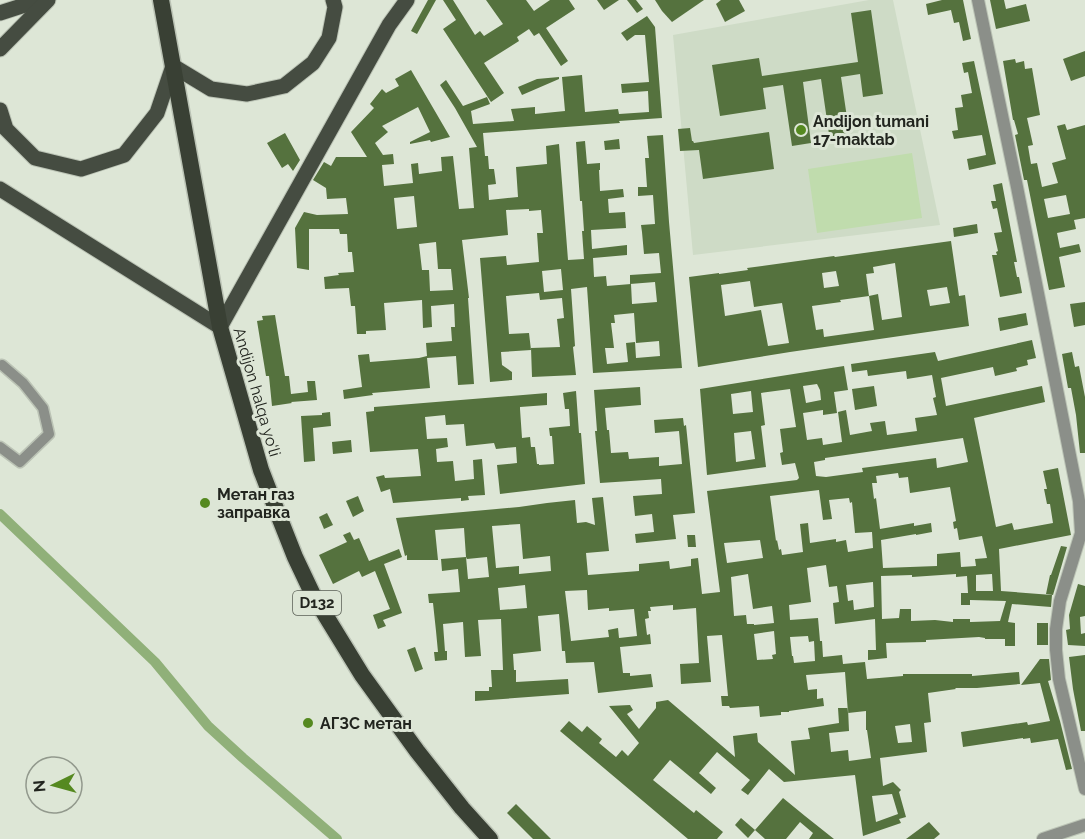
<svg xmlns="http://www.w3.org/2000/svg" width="1085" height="839" font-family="Raleway,sans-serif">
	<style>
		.built { fill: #cedbc6 }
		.green { fill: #c0dcad }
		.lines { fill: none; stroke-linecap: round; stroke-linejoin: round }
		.canal { stroke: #90b079; stroke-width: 10 }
		.building { fill: #55723e; fill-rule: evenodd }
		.minor-casing { stroke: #bbc3b5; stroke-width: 13 }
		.tertiary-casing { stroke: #bbc3b5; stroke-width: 14 }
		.primary-casing { stroke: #bbc3b5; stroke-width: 17 }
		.trunk-casing { stroke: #bbc3b5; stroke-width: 19 }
		.minor { stroke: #8b8f89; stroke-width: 10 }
		.tertiary { stroke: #8b8f89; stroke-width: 12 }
		.primary { stroke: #454c41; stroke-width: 15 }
		.trunk { stroke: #394034; stroke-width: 16 }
		.poi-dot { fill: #558920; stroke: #dde6d6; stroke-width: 2 }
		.labels { text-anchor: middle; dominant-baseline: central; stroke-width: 6; stroke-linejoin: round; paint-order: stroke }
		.shield { fill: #dde6d6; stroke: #5a5f56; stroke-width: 1.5 }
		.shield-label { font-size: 15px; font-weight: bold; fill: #22251f }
		.poi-label { font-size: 16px; font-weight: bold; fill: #22251f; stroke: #dde6d6; text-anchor: start }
		.street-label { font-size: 16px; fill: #22251f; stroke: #dde6d6 }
	</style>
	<rect width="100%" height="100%" fill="#dde6d6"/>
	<path class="built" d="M869,0H893L940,225L693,255L673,35Z"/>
	<path class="green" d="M912,153L922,218L817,233L808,169Z"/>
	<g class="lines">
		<path class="canal" d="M0,514L155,662L208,726L243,758L337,839"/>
	</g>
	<g class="building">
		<path d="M428,0H436L417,34L411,31Z"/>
		<path d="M443,0H453L475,35L480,31L484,36L503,24L486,0H526L534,11L550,0H569L575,9L546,28L568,61L561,66L539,33L534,36L529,29L517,37L519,41L484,63L504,93L491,102L443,29L456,20Z"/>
		<path d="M597,0H619L604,10Z"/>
		<path d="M627,0H636L643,9L637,13Z"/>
		<path d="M655,0H704L672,22L662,11Z"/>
		<path d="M721,0H739L745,11L725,22L716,4Z"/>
		<path d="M942,0H963L971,39L963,41L959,22L954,23L951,10L928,15L926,4Z"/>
		<path d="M990,0H1004L1006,9L1026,4L1030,21L996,29Z"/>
		<path d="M871,10L883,94L863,97L860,74L841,77L850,138L830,141L821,79L803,82L811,143L792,146L783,85L763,88L766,109L720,116L712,65L759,58L762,76L858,62L851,13Z"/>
		<path d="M647,16L655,27L662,118L619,121L620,123L483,133L485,156H488L489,169H494L496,184L488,185L489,200L518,197L516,167L547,164L546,146L559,144L568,260L584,259L582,231H584L582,201H580L576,142L585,141L587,164L600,163V170H599L600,191L623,189L624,197L608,199L609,213L625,212L626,228L591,230L592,249L627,245V255L593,258L594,277L606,276L607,286L631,284L632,304L657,302L655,282L630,284V275L661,273L659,253L644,254L642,232L641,225L655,224L653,195L638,196V187H647L645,158H649L647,136L663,135L669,222L682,368L593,373L587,287L571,289L575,346L573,347L576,375L532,377L531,348L560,347L557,319L564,318L562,298L540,300L539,293L506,296L509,334L529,333L531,350L501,352L502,365L512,372V380L490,382L480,258L506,256L507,265L539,262L537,233H543L541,210L529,211V209L506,210L508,235L462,240L469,298H468L474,384L458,385L456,356L427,358L430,388L372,393L373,395L344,399L343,390L362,387L358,355L369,354L370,362L419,358L427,356L426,343L452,341L451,327H455L454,304L431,306L432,327L423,328L422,300L384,303L386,330L366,331V334H357L355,306H351L349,288L325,289L324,277L339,275L338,273L354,272L352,252H348L347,234H340L339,229H309V270L297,268L295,228L304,212L317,215L348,214L346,198L327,199L326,188L313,180L324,162L331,166L336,157H367L351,132L374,108L370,104L382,89L386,93L399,86L395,79L411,70L450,137L431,142L430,140L410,144V142L430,132L418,107L382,126L388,132L375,143L383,155L393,154L394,164L382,165L384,186L413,183L411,164L418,163L419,174L442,171L441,157L453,156L459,209L474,208L469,148L477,147L455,108L440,85L446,80L463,106L487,97L490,104L471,111L473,124L514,121L511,109L535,107V114L565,111L562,77L582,75L585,112L618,109L619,114L649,112L648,91L622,93L621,84L649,82L645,35H635L627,41L621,33ZM414,196L417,227L397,229L394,198ZM436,242L438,269H451L453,290L430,291L429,270H422L419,244ZM561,269L563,290L544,292L542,271ZM634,313L636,343L659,341L660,356L636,358L635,342L626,343L628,362L607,364L605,348H614L611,323H615L614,315Z"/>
		<path d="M1085,51V76L1071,81L1063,59Z"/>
		<path d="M1015,59L1016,63L1024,61L1025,69L1032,68L1040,115L1027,118L1033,145L1028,146L1031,164L1037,163L1042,187L1058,183L1052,163L1066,159L1057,126L1065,124L1067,130L1085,125V218L1074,220L1076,229L1057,233L1060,248L1079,244L1081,252L1059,257L1065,287L1049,290L1027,180H1024L1015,135L1018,134L1014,120H1013L1003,61ZM1066,195L1070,214L1048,218L1044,199Z"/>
		<path d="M974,61L996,164L969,170L967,159L986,155L982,135L954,139L952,131L958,130L955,108L963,107L961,95L972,93L968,72L964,73L962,63Z"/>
		<path d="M559,77V79L522,95L518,87L537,79Z"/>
		<path d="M690,128L692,141H693L694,143L769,132L774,169L703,179L699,150L680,151L678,129Z"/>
		<path d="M285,133L300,160L293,171L288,164L282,168L267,143Z"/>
		<path d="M619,139L620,149L605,150L604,141Z"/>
		<path d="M1002,183L1017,262H1014L1017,277H1019L1022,293L1000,297L992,255H997L996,252L998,251L994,233L1002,232L997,208L993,209L991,201H996L993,185Z"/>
		<path d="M977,224L978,233L954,237L953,228Z"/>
		<path d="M951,241L959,296L965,295L969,326L790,352L698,367L689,277L719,273V274L748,270L747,268L834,256L835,257ZM895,263L902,317L882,320L878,294L869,296L874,330L824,337L823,329L816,330L812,306L841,302L840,300L869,296L866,274L874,273L873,267ZM836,271L839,286L824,288L822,273ZM750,281L754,307L782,303L789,343L768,346L761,310L725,316L721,285ZM947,287L950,303L930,306L927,290Z"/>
		<path d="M1085,302V325L1074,327L1070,304Z"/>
		<path d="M1026,313L1028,325L1000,331L998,318Z"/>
		<path d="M275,315L285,376H289L291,394L308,392L307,381H315L317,400L291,402L292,403L272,406L269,376H266L257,321L263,320L262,316Z"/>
		<path d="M1032,340L1036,358L1027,360L1028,365L1016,368L1017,371L995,376L993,367L941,378L946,406L1042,386L1045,402L974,418L996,527L1012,523L1014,530L1053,523L1050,504H1047L1044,489H1047L1043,471L1058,468L1071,535L999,549L1001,591L1052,595L1051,607L1012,604L1008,622L1015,623V646H1005V639H985V638L979,637L926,640V642L886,643L887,658L868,660V650H876L875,619L835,624L833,603L839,602L837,586L829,587L826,565L807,568L811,602L789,605L790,620L818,618L820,641H822L823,657L842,655L843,664L865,662L867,679L903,676V674H972V676L1019,672L1020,684L977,688H955L956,689L928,693L931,722L924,723L927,752L880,758L883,786L893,782L901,790L899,792L906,817L899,819L901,823L863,836L855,775L784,782L769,769L748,795L741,790L750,780L717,752L699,773L716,788L711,794L670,760L653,780L694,813L696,810L723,832L717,839H688L560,731L569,721L582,732L587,726L602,739L599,743L616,757L622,750L628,756L639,743L609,706L630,705L633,710L627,714L639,729L656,708V702L668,700L735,757L733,736L757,733L758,742L795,775L791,741L810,739L808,728L839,723L838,708H848L849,731L829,733L831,752L848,750L849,761L871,758L867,730H866V711L848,713L845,672L806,675L808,690L817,689V699L823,698L824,706L789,711V712H781V715L760,717L759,706L730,708L729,706H722L721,696H728L722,635L707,636L711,682L681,684L680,664L699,663L696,608L673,610V605L650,607L651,611H648L649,618L645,619L647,635L650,634L651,644L620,647L623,673H630V676L651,674L653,687L598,693L594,662L566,663L565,651H562L559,614L538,616L541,651L513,654L514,670H516V682L568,679L569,694L475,701V691H489V687H492L491,670H503L501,619L478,620L481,656L465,657L463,622L443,624L445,651H447V660L435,661L434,652H438L436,631L433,603H429L428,594L460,592L458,569L442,571L441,559L466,557L464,528L435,530L438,560H407V555L405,556L396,518L519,507L547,503L575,500L577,523L586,522L595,525L592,498L603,497L609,551L586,553L588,575L639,571V564L669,561L670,569L691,566V559L698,558L702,594L720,592L707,491L797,480L799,478L795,463L782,465L780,453L783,452L780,429L796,427L790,389L761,393L765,425L761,426L766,467L707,475L700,389L844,366L848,390L834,392L837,413L823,415V410L803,413L807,440L822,438L823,445L842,442L838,412L846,410L850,435L872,431L870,423L885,421L887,435L917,431L915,418L937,415L933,398L936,397L932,375L907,379L906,371L868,376L867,370L852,372L851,364L935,352L938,361ZM817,384L820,390L821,400L806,403L803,386ZM751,391L753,412L733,414L731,394ZM751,431L755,459L736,462L734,433ZM963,438L968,462L937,468L936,458L862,468L863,472L826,477L816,476L814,462L825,460V458ZM898,473L899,478L908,477L910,493L950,487L956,521L953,522L954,529L957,528L959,540L982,536L987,558L975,559L976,566L961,567L960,552L937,554V566L883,568L881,540L916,534V535L932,532L931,523L914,526V523L880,529L876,498L874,499L872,483H877L876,476ZM819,490L823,520L832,519L829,500L849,498L850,503L852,502L855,533L872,532L873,548L848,552L846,540L836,542V539L810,543L808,523L800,524L803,552L782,555L781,549L779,550L777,540L776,541L770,496ZM520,524L523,559L550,556L551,571L519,574V566L496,568L492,526ZM760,540L763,558L727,563L724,543ZM466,557L467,559L487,557L489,577L468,579ZM748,574L753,609L772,606L774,623L754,625V624H747L746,615L734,616L731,577ZM956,574V577L967,576L968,593H961V605H970V600L1006,601L1000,621L971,622H970V619H953V622L935,620L911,621V609H900L899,618L882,619L881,576L912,575V577ZM992,574L993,591H976V575ZM873,582L874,607L854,610L853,600L848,601L846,585ZM525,585L527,608L500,610L498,588ZM587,590L588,610L609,608V611L634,609L637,636L619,638L618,628L608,630L609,637L571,641L565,591ZM774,631L776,654L772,655L773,659L757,660L754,634ZM808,636L809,642L814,641L815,661L794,663L793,656H792L790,637ZM910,724L912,742L898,743L895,726ZM892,794L898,814L876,822L872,796Z"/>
		<path d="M1072,352L1075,367L1079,366L1085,397V453H1080L1076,415L1071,388H1068L1062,354Z"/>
		<path d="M874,386L877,406L855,410L852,389Z"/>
		<path d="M640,387L641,405L605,408L607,430H609L611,453L628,452L629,459L659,457V466L682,464L679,431L655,433L654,420L683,418L684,426L686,425L695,513L673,515L676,539L636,543L635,534L654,532L652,514L635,516L633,496L662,494L661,479L600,483L595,431H597L594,390Z"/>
		<path d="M576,391L579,433H581L585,484L500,494L497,465L517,463L516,447L496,449L494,443L466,446L464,424L446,425L445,415L425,417L427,439L447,438L448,447L436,449L437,462L453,461L455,481L474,479L473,460L482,459L485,495L468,496L469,500L461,501V498L393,503L390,489L381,492L376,477L384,475L385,478L421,476L418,449L370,452L366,412L374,411V407L547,393V405L520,407V409L522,438L530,437L531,447H535L537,464H539V465L554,464L552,436H550L549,428L570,426L569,409H565L563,393Z"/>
		<path d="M330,412L331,426L313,428L315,461L304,462L301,416L322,415V413Z"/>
		<path d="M351,440L352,452L333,454L332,442Z"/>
		<path d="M358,496L364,511L353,517L346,501Z"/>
		<path d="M327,513L333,525L324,529L319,517Z"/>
		<path d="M350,532L354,540L359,538L369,561L399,549L402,557L384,564L402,613L383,620L386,626L378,629L373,615L390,609L375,571L362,577L359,571L333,584L319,555L347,542L343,535Z"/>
		<path d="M687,535H695L696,547H688Z"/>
		<path d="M1061,546L1067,547L1053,595L1046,594L1050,575H1051Z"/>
		<path d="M1078,584L1085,586V616L1080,617L1081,634L1085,633V646L1068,645L1066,630L1070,629L1069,615Z"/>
		<rect x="1037" y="623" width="11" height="22"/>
		<path d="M415,647L423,669L415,672L407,650Z"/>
		<path d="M1085,655V731H1081L1073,689L1069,657Z"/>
		<path d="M1040,659H1049L1051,680L1048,681L1060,721L1072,769L1066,770L1058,739L1031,743L1030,738L1023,739V738L963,747L961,732L1027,722L1028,725L1050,721L1040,683L1021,685Z"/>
		<path d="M783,798L805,816L834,839H809L813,833L800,822L786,839H765L755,830Z"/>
		<path d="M516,804L551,839H533L507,813Z"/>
		<path d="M741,818L755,830L748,838L735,825Z"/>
		<path d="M929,822L940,834L934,839H906Z"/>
	</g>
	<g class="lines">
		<g class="minor-casing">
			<path id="minor" d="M0,447L20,462L49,434L43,408L23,383L2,365"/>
		</g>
		<g class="tertiary-casing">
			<g id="tertiary">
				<path d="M978,0L1017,187L1079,501L1081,533L1060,601L1056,629V650L1059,679L1085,789"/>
				<path d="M1043,839L1085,825"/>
			</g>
		</g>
		<g class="primary-casing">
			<g id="primary">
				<path d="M0,13L40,0"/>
				<path d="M0,49L48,0"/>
				<path d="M0,110L6,129L35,158L81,169L124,155L157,113L173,66L211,89L247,94L284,86L313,63L329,38L335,7L333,0"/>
				<path d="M0,189L220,327L389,25L407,0"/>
			</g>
		</g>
		<g class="trunk-casing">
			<path id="trunk" d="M161,0L220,327L261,470L278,514L295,557L313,595L362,675L417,751L462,808L490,839"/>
		</g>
		<use href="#minor" class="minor"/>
		<use href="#tertiary" class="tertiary"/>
		<use href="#primary" class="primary"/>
		<use href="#trunk" class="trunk"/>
	</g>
	<g class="poi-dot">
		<circle cx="801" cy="130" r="6"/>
		<circle cx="205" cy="503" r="6"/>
		<circle cx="308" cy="723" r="6"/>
	</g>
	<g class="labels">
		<rect class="shield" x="293" y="591" width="48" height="24" rx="4.5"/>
		<g class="shield-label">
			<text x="317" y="603">D132</text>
		</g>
		<g class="poi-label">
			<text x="813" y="121">Andijon tumani<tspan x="813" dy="18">17-maktab</tspan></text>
			<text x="217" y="494">Метан газ<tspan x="217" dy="18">заправка</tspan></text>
			<text x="320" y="723">АГЗС метан</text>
		</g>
		<g class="street-label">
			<text transform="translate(257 392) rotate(74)">Andijon halqa yo‘li</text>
		</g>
	</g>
	<g transform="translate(54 785) rotate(265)"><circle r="28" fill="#dde6d6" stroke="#92998d" stroke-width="1.5"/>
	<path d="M0-4.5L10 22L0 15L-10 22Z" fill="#558920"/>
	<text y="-9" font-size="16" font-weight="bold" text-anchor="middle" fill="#22251f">N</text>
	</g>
</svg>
